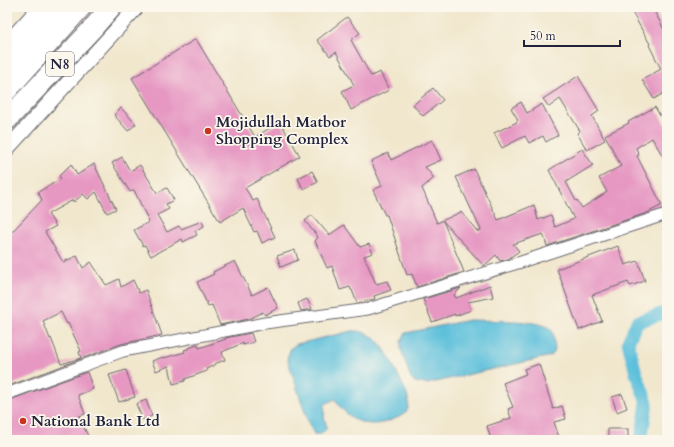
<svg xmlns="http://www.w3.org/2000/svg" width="674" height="447" font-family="Cardo,serif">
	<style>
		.water { fill: #5dc0db; stroke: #40718b }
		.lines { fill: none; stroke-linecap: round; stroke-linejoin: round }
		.canal { stroke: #5dc0db; stroke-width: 13 }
		.building { fill: #e697c2; fill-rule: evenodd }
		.minor-casing { stroke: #6a676e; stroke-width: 13 }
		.tertiary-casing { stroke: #6a676e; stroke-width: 16 }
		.motorway-casing { stroke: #6a676e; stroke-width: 22 }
		.minor { stroke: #fff; stroke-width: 11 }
		.tertiary { stroke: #fff; stroke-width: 14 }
		.motorway { stroke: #fff; stroke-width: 20 }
		.poi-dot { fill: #c8321e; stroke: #fbf7ec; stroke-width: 1.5 }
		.labels { text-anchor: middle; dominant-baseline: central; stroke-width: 3.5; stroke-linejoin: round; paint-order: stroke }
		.shield { fill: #fbf7ec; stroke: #636270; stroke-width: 1 }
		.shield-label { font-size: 14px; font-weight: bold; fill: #22223b }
		.poi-label { font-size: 15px; font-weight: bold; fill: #22223b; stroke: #fbf7ec; text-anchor: start }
	</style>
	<rect width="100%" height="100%" fill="#fbf7ec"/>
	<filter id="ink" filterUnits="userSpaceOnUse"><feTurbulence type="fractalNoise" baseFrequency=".025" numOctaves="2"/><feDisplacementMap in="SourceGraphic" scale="8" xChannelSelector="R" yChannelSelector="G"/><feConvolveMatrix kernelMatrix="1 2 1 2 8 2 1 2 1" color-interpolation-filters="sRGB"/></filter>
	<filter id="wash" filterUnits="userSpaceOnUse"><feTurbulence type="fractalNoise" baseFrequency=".012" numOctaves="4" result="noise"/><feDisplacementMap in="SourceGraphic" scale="16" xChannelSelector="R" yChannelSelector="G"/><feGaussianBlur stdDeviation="0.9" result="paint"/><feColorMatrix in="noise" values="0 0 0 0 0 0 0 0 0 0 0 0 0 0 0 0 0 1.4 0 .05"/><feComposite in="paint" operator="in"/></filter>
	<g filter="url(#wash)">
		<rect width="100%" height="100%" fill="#f1e7cd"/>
		<g class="water">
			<path d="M469,320C485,321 538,319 549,328C554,331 554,337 554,342C555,348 556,352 551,356L426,384L415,382L411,379L401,349V341L406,333Z"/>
			<path d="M352,331C379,329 390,359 400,379C403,387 411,399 408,408C407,414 399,417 394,419C375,427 360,426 344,411C340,408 338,403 335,399L325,404L324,417L327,428L321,434H314L309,424L287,358L291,348L297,344Z"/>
		</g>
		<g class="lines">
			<path class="canal" d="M641,440L647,403L636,373L628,342L637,322L667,312"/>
		</g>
		<g id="blocks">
			<g class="building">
				<path d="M629,7H652L667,35V91L654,99L642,80L661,69L649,45L650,44Z"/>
				<path d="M347,17L360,33L351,40L371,76L380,72L389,90L351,110L342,91L354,85L336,52L330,56L317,40Z"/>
				<path d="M196,39L255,137L280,122L300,156L245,188L253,201L257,199L275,237L262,243L257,231L254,232L243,208L220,222L132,78Z"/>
				<path d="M578,76L599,111L592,116L605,140L587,150L577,133L580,131L560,99L549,107L543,99Z"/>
				<path d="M433,88L443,100L423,116L413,105Z"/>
				<path d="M521,102L527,113L542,104L558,135L546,142L543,136L529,143L525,136L502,148L494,133L517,122V120H518L511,108Z"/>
				<path d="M655,107L667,128V163L652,138L636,148L639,155L637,156L662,205L647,213L547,246L543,234L513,244L519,251L508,259L500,261L496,255L484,266L443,221L464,272L417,287L412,274L407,275L387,215H385L373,190L382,186L371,161L388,153L391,160L432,140L441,160L425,167L434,178L422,188L437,223L461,212L478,232L481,230L456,177L474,169L498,220L534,205L538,220L551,215L555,227L574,219L549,170L582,149L593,165L566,182L576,201L577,200L582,208L607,192L599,178L621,166L605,135L629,123L628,122Z"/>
				<path d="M121,108L136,124L128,131L114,115Z"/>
				<path d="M122,157L130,171L140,165L157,193L167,188L174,200L166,204L169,209L157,215L167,232L179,226L181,229L202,221L204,226L195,231L197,235L183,242L182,239L151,256L145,245L143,246L134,230L149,222L134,190L130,192L112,163Z"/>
				<path d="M71,164L77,175L94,164L116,209L107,213L96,192L88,199L83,194L74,202L73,200L48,214L56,226L45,232L63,262L77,256L83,268L91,262L106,285L119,279L121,287L133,280L139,293L146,290L162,335L121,344L11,385L7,375V237L42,200L38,192L61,179L59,176ZM61,312L67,324L68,323L81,351L79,352L81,358L61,364L51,338L50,339L43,321Z"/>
				<path d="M312,171L318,182L303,189L298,178Z"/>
				<path d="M312,215L329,235L344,225L360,247L369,244L373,253L364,256L376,284L387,281L391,290L374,296L375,299L357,303L352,290H351L350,287L340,290L332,266L327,268L315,241L318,237L305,221Z"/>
				<path d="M618,246L625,265L638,261L645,281L630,286L628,282L592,295L602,321L579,330L557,269Z"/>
				<path d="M295,250L298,260L281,267L277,256Z"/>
				<path d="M235,261L252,295L268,287L278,308L265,315L263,312L249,319L220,325L212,305L208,306L197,282L214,274L213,272Z"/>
				<path d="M490,285L493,297L468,302L471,310L455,316V314L432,322L423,299L461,288L454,295L456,298Z"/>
				<path d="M307,299L312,309L301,311L298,303Z"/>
				<path d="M251,333L254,342L243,345V343L222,352L225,360L214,364L215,365L206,369L207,371L185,379V381L173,384L169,366L156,371L152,361L163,357L164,358L185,352L184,350L188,349V348L198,345L199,348L226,339L225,338Z"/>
				<path d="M539,364L553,409L562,406L566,419L554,422L560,440H491L487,426L511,418L508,409L513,407L503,383L526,374L524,369Z"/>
				<path d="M126,370L135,397L119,402L109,375Z"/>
				<path d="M87,372L93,389L78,395L85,414L79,416L88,436L79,440H7V401Z"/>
				<path d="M622,394L627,408L617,412L612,397Z"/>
				<path d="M146,400L152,416L143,420L136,404Z"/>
				<rect x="608" y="429" width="20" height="11"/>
			</g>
		</g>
	</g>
	<g filter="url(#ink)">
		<use href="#blocks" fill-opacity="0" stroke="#6a676e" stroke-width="1"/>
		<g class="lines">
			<g class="minor-casing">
				<path id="minor" d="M7,394L123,351L265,323L368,309L521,262L667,214"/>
			</g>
			<g class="tertiary-casing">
				<g id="tertiary">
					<path d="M7,43L40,7"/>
					<path d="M7,149L137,7"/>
				</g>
			</g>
			<g class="motorway-casing">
				<g id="motorway">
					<path d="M7,68L61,7"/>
					<path d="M7,90L81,7"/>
					<path d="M7,120L92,29L111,7"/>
				</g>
			</g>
			<use href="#minor" class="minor"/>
			<use href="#tertiary" class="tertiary"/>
			<use href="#motorway" class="motorway"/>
		</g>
	</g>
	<g class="poi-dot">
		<circle cx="208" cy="131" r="4"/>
		<circle cx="23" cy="421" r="4"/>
	</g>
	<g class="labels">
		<rect class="shield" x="46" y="52" width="28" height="24" rx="3"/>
		<g class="shield-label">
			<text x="60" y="64">N8</text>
		</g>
		<g class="poi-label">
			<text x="216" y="122">Mojidullah Matbor<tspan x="216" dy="17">Shopping Complex</tspan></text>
			<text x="31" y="421">National Bank Ltd</text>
		</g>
	</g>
	<rect width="674" height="447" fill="none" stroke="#fbf7ec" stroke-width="24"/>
	<path d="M524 40v6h96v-6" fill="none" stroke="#22223b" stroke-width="2"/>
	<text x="530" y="40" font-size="12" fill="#22223b" stroke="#fbf7ec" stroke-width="3" paint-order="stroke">50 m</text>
</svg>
